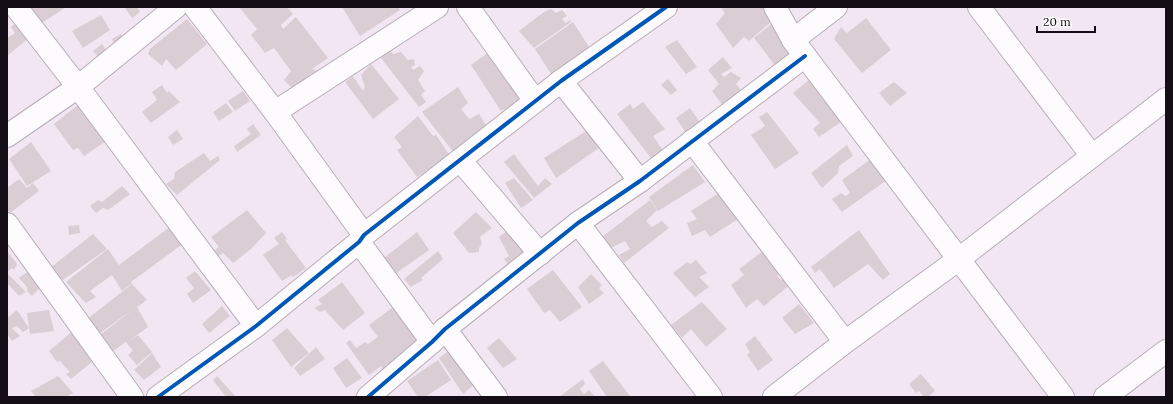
<svg xmlns="http://www.w3.org/2000/svg" width="1173" height="404" font-family="Lora,serif">
	<style>
		.building { fill: #daced4 }
		.lines { fill: none; stroke-linecap: round; stroke-linejoin: round }
		.minor-casing { stroke: #b7adb8; stroke-width: 24 }
		.minor { stroke: #fdfbfd; stroke-width: 22 }
		.cycleway-casing { stroke: #fff; stroke-width: 6 }
		.cycleway { stroke: #0057b8; stroke-width: 4 }
	</style>
	<rect width="100%" height="100%" fill="#f2e6f3"/>
	<g class="building">
		<path d="M31,7H66L42,23Z"/>
		<path d="M127,7H137L140,12L132,18L125,8Z"/>
		<path d="M239,7H287L293,14L281,25L283,29L296,17L328,58L312,69L317,71L309,75L314,80L296,92L284,80L291,71L274,48L265,53L251,35L257,29Z"/>
		<path d="M342,7H398L400,10L360,36Z"/>
		<path d="M725,7H763L773,20L749,41L744,37L733,48L716,24L725,13L722,9Z"/>
		<path d="M551,9L556,13L562,10L567,16L562,19L566,23L570,20L571,22L534,48L519,31L544,12Z"/>
		<path d="M101,15L110,30L83,48L72,31Z"/>
		<path d="M866,18L891,50L862,73L834,39L841,27L847,33Z"/>
		<path d="M187,19L207,44L176,70L166,59L162,66L148,54L150,49Z"/>
		<path d="M17,22L30,37L7,56V38L15,33L11,27Z"/>
		<path d="M573,22L591,50L553,77L535,49Z"/>
		<path d="M771,24L797,55L777,68L754,38Z"/>
		<path d="M121,34L127,44L117,50L112,39Z"/>
		<path d="M677,40L697,67L686,74L665,47Z"/>
		<path d="M102,44L108,53L99,58L93,51Z"/>
		<path d="M390,50L393,54L401,52L408,60L414,59L415,65L411,67L413,70L420,66L424,71L418,80L425,91L421,95L426,102L419,107L381,58Z"/>
		<path d="M489,52L524,101L501,111L471,65Z"/>
		<path d="M723,57L732,68L721,74L724,77L731,72L741,78L736,84L746,96L727,111L712,91L719,84L708,70Z"/>
		<path d="M371,64L399,99L373,119L345,82L353,76L363,91L365,87L361,75Z"/>
		<path d="M814,76L847,118L819,137L813,129L820,123L793,93Z"/>
		<path d="M668,79L677,90L671,95L661,85Z"/>
		<path d="M894,82L907,93L890,106L879,93Z"/>
		<path d="M162,85L167,93L169,91L180,102L151,123L142,112L157,100L152,92Z"/>
		<path d="M458,87L468,103L461,109L469,119L479,114L488,128L455,154L422,112Z"/>
		<path d="M243,91L250,101L235,111L228,101Z"/>
		<path d="M643,102L665,129L653,136L665,153L654,162L617,114L630,104L633,109Z"/>
		<path d="M226,103L233,112L219,121L213,112Z"/>
		<path d="M78,105L106,141L84,156L78,148L73,150L54,124Z"/>
		<path d="M690,108L704,128L688,136L676,118Z"/>
		<path d="M767,112L799,153L775,169L751,135L765,126L759,117Z"/>
		<path d="M418,116L433,136L436,135L450,156L417,177L397,150L402,147L394,137Z"/>
		<path d="M253,124L261,135L237,152L234,146L251,134L247,129Z"/>
		<path d="M177,130L183,139L173,145L168,137Z"/>
		<path d="M586,131L599,148L556,178L544,158Z"/>
		<path d="M31,142L51,171L27,186L9,159Z"/>
		<path d="M847,145L853,156L839,166L838,173L822,188L811,173Z"/>
		<path d="M204,153L210,161L218,156L220,160L177,195L166,184L174,179L175,172Z"/>
		<path d="M514,154L538,186L545,178L552,184L534,198L504,162Z"/>
		<path d="M875,156L887,180L842,212L832,199L841,193L846,196L850,193L842,180Z"/>
		<path d="M693,165L705,182L658,211L649,197Z"/>
		<path d="M514,178L533,200L521,208L505,183Z"/>
		<path d="M19,179L27,188L33,183L39,191L10,213L7,209V188Z"/>
		<path d="M122,186L130,194L108,210L103,208L96,213L90,206L98,200L102,202Z"/>
		<path d="M722,191L741,217L710,237L705,230L692,236L687,223L697,219L691,211Z"/>
		<path d="M650,200L657,210L646,221L652,227L662,221L669,228L624,263L619,255L630,249L625,241L613,247L610,250L602,237Z"/>
		<path d="M247,210L266,233L251,249L233,263L223,253L219,256L214,251L219,247L211,237Z"/>
		<path d="M476,212L492,228L480,237L482,244L479,248V252L469,253L453,233Z"/>
		<path d="M79,225L80,233L69,235L68,226Z"/>
		<path d="M170,227L184,243L131,282L132,283L122,291L112,275L90,291L96,297L86,303L66,282L108,249L119,265Z"/>
		<path d="M512,227L531,253L511,269L504,259L509,256L499,237Z"/>
		<path d="M859,230L890,274L883,280L868,264L834,288L820,269L815,273L811,267Z"/>
		<path d="M282,232L287,239L285,240L306,268L293,277L292,275L282,281L263,255L279,244L274,238Z"/>
		<path d="M417,232L429,250L395,274L384,258Z"/>
		<path d="M93,234L107,249L57,284L50,268Z"/>
		<path d="M7,251L17,264L14,270L12,268L7,272Z"/>
		<path d="M438,251L443,259L421,278L423,280L411,287L404,279Z"/>
		<path d="M763,251L780,273L777,276L781,280L784,277L790,285L764,306L757,299L746,308L731,285L744,275L739,269Z"/>
		<path d="M696,260L707,273L699,277L709,287L695,297L673,273L687,262L691,264Z"/>
		<path d="M31,269L45,283L32,296L27,291V287L19,278Z"/>
		<path d="M553,270L582,307L560,322L550,310L544,313L527,289Z"/>
		<path d="M195,271L211,290L193,303L187,294L194,288L186,278Z"/>
		<path d="M7,273L26,292L19,296L7,283Z"/>
		<path d="M591,274L602,285L599,288L604,293L589,304L578,287Z"/>
		<path d="M342,282L365,313L343,330L325,310L320,312L314,308L322,304L318,300Z"/>
		<path d="M132,284L147,300L137,307L148,327L130,340L138,335L152,352L137,365L128,355L133,351L126,342L113,351L100,335L135,308L99,334L86,320Z"/>
		<path d="M702,302L727,329L706,347L691,329L682,338L671,325Z"/>
		<path d="M799,304L814,323L795,334L783,319V317Z"/>
		<path d="M396,305L421,343L383,370L381,366L369,375L346,343L350,340L356,348L365,342L368,344L378,337L369,325Z"/>
		<path d="M222,306L230,316L209,333L202,324Z"/>
		<path d="M17,310L29,328L23,332L17,326L12,328L20,336L12,341L7,334V318Z"/>
		<path d="M49,310L54,331L30,334L27,313Z"/>
		<path d="M81,324L103,353L71,379L66,374L70,372L60,361L57,362L49,351Z"/>
		<path d="M287,328L309,353L291,367L272,340Z"/>
		<path d="M755,336L773,360L758,371L747,355L750,352L745,344Z"/>
		<path d="M499,338L517,359L503,368L487,348Z"/>
		<path d="M316,347L325,359L300,376L294,368Z"/>
		<path d="M451,349L477,382L463,394L439,358Z"/>
		<path d="M152,353L161,367L144,380L134,370Z"/>
		<path d="M347,358L362,378L346,388L333,368Z"/>
		<path d="M438,360L451,380L425,397H418L407,381Z"/>
		<path d="M603,361L630,396L629,397H607L589,371Z"/>
		<path d="M921,374L935,391L928,397H924L919,391L916,393L909,384Z"/>
		<path d="M58,376L73,393L66,397H36L31,391Z"/>
		<path d="M217,376L236,397H226L213,380Z"/>
		<path d="M583,379L585,384L580,389L584,394L589,390L595,397H559Z"/>
	</g>
	<g class="lines">
		<g class="minor-casing">
			<g id="minor">
				<path d="M16,7L78,87L256,326"/>
				<path d="M195,7L275,112L364,235"/>
				<path d="M468,7L535,101"/>
				<path d="M775,7L793,40L1063,397"/>
				<path d="M979,7L1092,156"/>
				<path d="M793,40L836,7"/>
				<path d="M561,81L640,181"/>
				<path d="M275,112L437,7"/>
				<path d="M7,136L78,87L176,7"/>
				<path d="M692,141L845,342"/>
				<path d="M460,160L540,254"/>
				<path d="M578,223L711,397"/>
				<path d="M7,224L132,397"/>
				<path d="M359,242L432,342"/>
				<path d="M445,329L496,397"/>
				<path d="M158,397L256,326L359,242L364,235L561,81L666,7"/>
				<path d="M368,397L432,342L445,329L578,223L640,181L805,56"/>
				<path d="M774,397L845,342L959,259L1166,99"/>
				<path d="M1105,397L1166,351"/>
			</g>
		</g>
		<use href="#minor" class="minor"/>
		<g class="cycleway-casing">
			<g id="cycleway">
				<path d="M158,397L256,326L359,242L364,235L561,81L666,7"/>
				<path d="M368,397L432,342L445,329L578,223L640,181L805,56"/>
			</g>
		</g>
		<use href="#cycleway" class="cycleway"/>
	</g>
	<rect width="1173" height="404" fill="none" stroke="#160e16" stroke-width="16"/>
	<path d="M1037 26v6h58v-6" fill="none" stroke="#160e16" stroke-width="2"/>
	<text x="1043" y="26" font-size="12" fill="#160e16" stroke="#ffffff" stroke-width="3" paint-order="stroke">20 m</text>
</svg>
